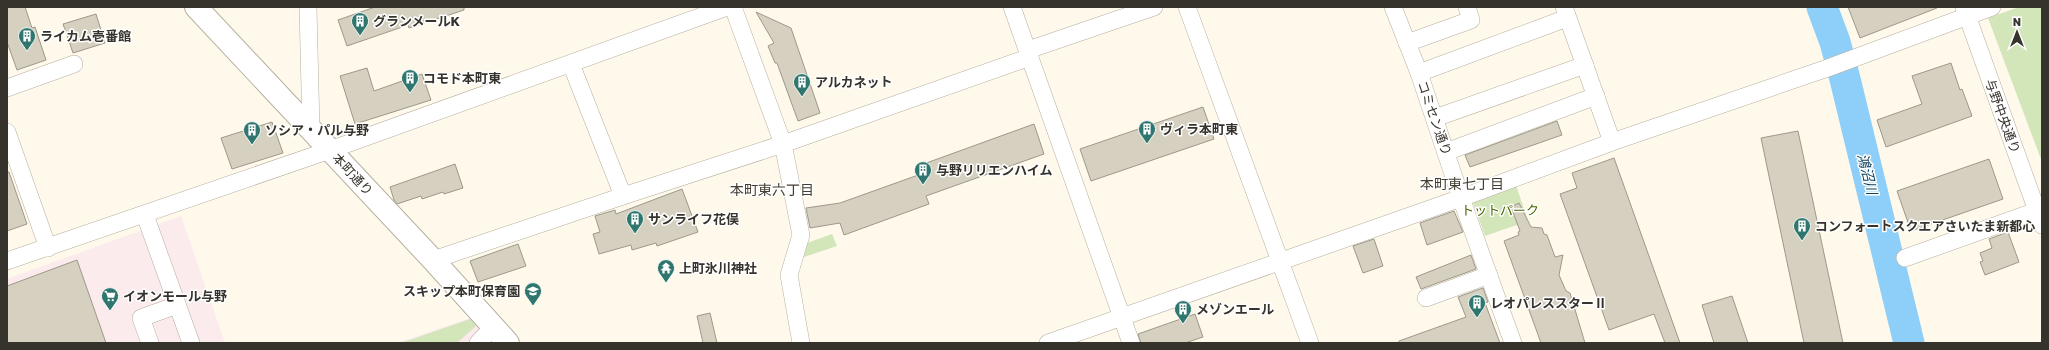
<svg xmlns="http://www.w3.org/2000/svg" width="2049" height="350" font-family="'Golos Text','Noto Sans JP',sans-serif">
	<style>
		.commercial { fill: #fbebed }
		.green { fill: #d3e6ba }
		.lines { fill: none; stroke-linecap: round; stroke-linejoin: round }
		.river { stroke: #8ecff9; stroke-width: 31 }
		.building { fill: #d6d0c0; stroke: #9e9889 }
		.minor-casing { stroke: #b5af9f; stroke-width: 18 }
		.major-casing { stroke: #b5af9f; stroke-width: 24 }
		.minor { stroke: #fff; stroke-width: 17 }
		.major { stroke: #fff; stroke-width: 22 }
		.labels { text-anchor: middle; dominant-baseline: central; stroke-width: 3; stroke-linejoin: round; paint-order: stroke }
		.poi-label { font-size: 13px; font-weight: bold; fill: #36332d; stroke: #fff; text-anchor: start }
		.street-label { font-size: 13px; fill: #36332d; stroke: #fff }
		.park-label { font-size: 13px; fill: #476300; stroke: #fff }
		.water-label { font-size: 14px; font-style: italic; fill: #0d415d; stroke: #fff }
		.neighbourhood-label { font-size: 14px; fill: #423d30; stroke: #fff }
	</style>
	<rect width="100%" height="100%" fill="#fff9ec"/>
	<g class="commercial">
		<path d="M181,216L225,343H7V279Z"/>
		<path d="M470,318L493,343H397Z"/>
	</g>
	<g class="green">
		<path d="M2019,7H2042V162L1988,18Z"/>
		<path d="M1516,185L1528,221L1485,236L1472,200Z"/>
		<path d="M832,234L837,246L804,257L807,243Z"/>
		<path d="M470,319L476,326L457,343H401Z"/>
	</g>
	<g class="lines">
		<path class="river" d="M1822,7L1835,42L1845,79L1909,343"/>
	</g>
	<g class="building">
		<path d="M7,7H25L32,28L35,27L46,60L17,70L7,42Z"/>
		<path d="M375,7H464V10L409,28L408,25L347,46L338,20Z"/>
		<path d="M1848,7H1937V8L1860,38Z"/>
		<path d="M756,12L791,28L820,113L798,121L777,63H775L768,46L774,43Z"/>
		<path d="M96,14L105,43L73,53L63,24Z"/>
		<path d="M1951,63L1960,90L1962,89L1972,116L1886,147L1877,120L1922,104L1912,76Z"/>
		<path d="M367,68L374,91L422,74L431,100L355,124L340,76Z"/>
		<path d="M1203,107L1214,139L1091,181L1080,149Z"/>
		<path d="M1557,121L1562,135L1470,167L1465,155Z"/>
		<path d="M272,122L283,153L232,169L221,138Z"/>
		<path d="M1034,124L1044,154L926,196L929,204L844,235L840,223L810,228L806,208L840,203L921,174L918,166Z"/>
		<path d="M1798,131L1843,343H1804L1761,138Z"/>
		<path d="M1614,158L1680,343H1665L1654,314L1609,330L1560,194L1577,188L1572,173Z"/>
		<path d="M1989,159L2003,199L1911,231L1897,191Z"/>
		<path d="M455,164L463,188L444,194L443,192L422,199L421,196L397,204L394,200L390,187Z"/>
		<path d="M7,172H9L27,224L7,231Z"/>
		<path d="M682,189L698,232L657,246L656,243L632,250L631,245L599,254L593,234L600,232L595,216L615,210L616,214Z"/>
		<path d="M1519,203L1531,227L1542,228L1544,234L1547,235L1555,257L1563,255L1559,275L1566,291L1570,293L1585,343H1541L1504,241L1519,235L1518,232L1520,231L1511,207Z"/>
		<path d="M1454,211L1463,232L1427,245L1420,223Z"/>
		<path d="M2008,232L2019,262L1985,275L1980,262L1983,261L1980,253L1992,248L1989,239Z"/>
		<path d="M1374,239L1383,266L1363,273L1353,246Z"/>
		<path d="M518,244L526,266L478,282L470,261Z"/>
		<path d="M1471,255L1476,269L1421,289L1416,277Z"/>
		<path d="M77,260L106,343H7V286Z"/>
		<path d="M1483,288L1488,302L1485,303L1500,343H1399V341L1466,317L1458,297Z"/>
		<path d="M1732,296L1748,343H1714L1702,305Z"/>
		<path d="M710,313L717,343H703L697,316Z"/>
		<path d="M1195,314L1203,337L1185,343H1141L1138,334Z"/>
	</g>
	<g class="lines">
		<g class="minor-casing">
			<g id="minor">
				<path d="M308,7L311,130"/>
				<path d="M733,7L783,144L801,235L789,275L801,343"/>
				<path d="M1012,7L1131,343"/>
				<path d="M1187,7L1310,343"/>
				<path d="M1393,7L1419,73L1461,198L1513,343"/>
				<path d="M1564,7L1612,142"/>
				<path d="M1964,7L2042,225"/>
				<path d="M1407,43L1471,20L1467,7"/>
				<path d="M1028,50L1154,7"/>
				<path d="M571,64L623,196L783,144L1030,57"/>
				<path d="M1419,73L1567,18"/>
				<path d="M7,88L74,64"/>
				<path d="M1435,118L1585,65"/>
				<path d="M7,132L48,248"/>
				<path d="M1446,152L1596,96"/>
				<path d="M145,215L191,343"/>
				<path d="M1905,258L2042,209"/>
				<path d="M433,260L623,196"/>
				<path d="M7,261L330,150L727,7"/>
				<path d="M1426,298L1489,275"/>
				<path d="M150,343L141,318L177,305"/>
				<path d="M478,343L493,327"/>
				<path d="M1048,343L1461,198L1612,142L1825,69L1992,7"/>
			</g>
		</g>
		<g class="major-casing">
			<path id="major" d="M196,7L433,260L508,343"/>
		</g>
		<use href="#minor" class="minor"/>
		<use href="#major" class="major"/>
	</g>
	<defs>
		<g id="building-pin" transform="scale(0.9)"><path d="M0 17L-7.5 6A9.5 9.5 0 1 1 7.5 6Z" fill="#2f766f" stroke="#fff"/><path d="M-4-6H4V6H1V3H-1V6H-4ZM-2.5-4.3h1.7v1.8h-1.7ZM.8-4.3h1.7v1.8H.8ZM-2.5-1h1.7V.8h-1.7ZM.8-1h1.7V.8H.8Z" fill="#fff"/></g>
		<g id="temple-pin" transform="scale(0.9)"><path d="M0 17L-7.5 6A9.5 9.5 0 1 1 7.5 6Z" fill="#2f766f" stroke="#fff"/><path d="M0-6L5-2H3V0L6.5 2.5H4V6H1.5V3h-3V6H-4V2.5H-6.5L-3 0V-2H-5Z" fill="#fff"/></g>
		<g id="school-pin" transform="scale(0.9)"><path d="M0 17L-7.5 6A9.5 9.5 0 1 1 7.5 6Z" fill="#2f766f" stroke="#fff"/><path d="M0-5L7-2L0 1L-7-2ZM-4 1L0 2.5L4 1V4Q0 6-4 4Z" fill="#fff"/></g>
		<g id="supermarket-pin" transform="scale(0.9)"><path d="M0 17L-7.5 6A9.5 9.5 0 1 1 7.5 6Z" fill="#2f766f" stroke="#fff"/><path d="M-6-5.5h2.5l.6 2H6L4.5 2H-2.5L-4.4-4H-6ZM-1.5 3.2a1.3 1.3 0 1 0 .1 0ZM3 3.2a1.3 1.3 0 1 0 .1 0Z" fill="#fff"/></g>
	</defs>
	<g fill-rule="evenodd">
		<use href="#building-pin" x="360" y="21"/>
		<use href="#building-pin" x="27" y="36"/>
		<use href="#building-pin" x="410" y="78"/>
		<use href="#building-pin" x="802" y="82"/>
		<use href="#building-pin" x="1147" y="129"/>
		<use href="#building-pin" x="252" y="130"/>
		<use href="#building-pin" x="923" y="170"/>
		<use href="#building-pin" x="635" y="219"/>
		<use href="#building-pin" x="1802" y="226"/>
		<use href="#temple-pin" x="666" y="268"/>
		<use href="#school-pin" x="533" y="291"/>
		<use href="#supermarket-pin" x="110" y="296"/>
		<use href="#building-pin" x="1477" y="303"/>
		<use href="#building-pin" x="1183" y="309"/>
	</g>
	<g class="labels">
		<g class="poi-label">
			<text x="373" y="21">グランメールK</text>
			<text x="40" y="36">ライカム壱番館</text>
			<text x="423" y="78">コモド本町東</text>
			<text x="815" y="82">アルカネット</text>
			<text x="1160" y="129">ヴィラ本町東</text>
			<text x="265" y="130">ソシア・パル与野</text>
			<text x="936" y="170">与野リリエンハイム</text>
			<text x="648" y="219">サンライフ花俣</text>
			<text x="1815" y="226">コンフォートスクエアさいたま新都心</text>
			<text x="679" y="268">上町氷川神社</text>
			<text x="520" y="291" text-anchor="end">スキップ本町保育園</text>
			<text x="123" y="296">イオンモール与野</text>
			<text x="1490" y="303">レオパレススターⅡ</text>
			<text x="1196" y="309">メゾンエール</text>
		</g>
		<g class="street-label">
			<text transform="translate(2003 116) rotate(70)">与野中央通り</text>
			<text transform="translate(1435 118) rotate(71)">コミセン通り</text>
			<text transform="translate(353 174) rotate(47)">本町通り</text>
		</g>
		<g class="park-label">
			<text x="1500" y="210">トットパーク</text>
		</g>
		<g class="water-label">
			<text transform="translate(1868 174) rotate(76)">鴻沼川</text>
		</g>
		<g class="neighbourhood-label">
			<text x="1462" y="183">本町東七丁目</text>
			<text x="772" y="189">本町東六丁目</text>
		</g>
	</g>
	<rect width="2049" height="350" fill="none" stroke="#36332d" stroke-width="16"/>
	<g transform="translate(2017 32)" stroke="#ffffff" stroke-width="3" paint-order="stroke">
	<path d="M0-3L7 15L0 10L-7 15Z" fill="#36332d"/>
	<text y="-6" font-size="11" font-weight="bold" text-anchor="middle" fill="#36332d">N</text>
	</g>
</svg>
